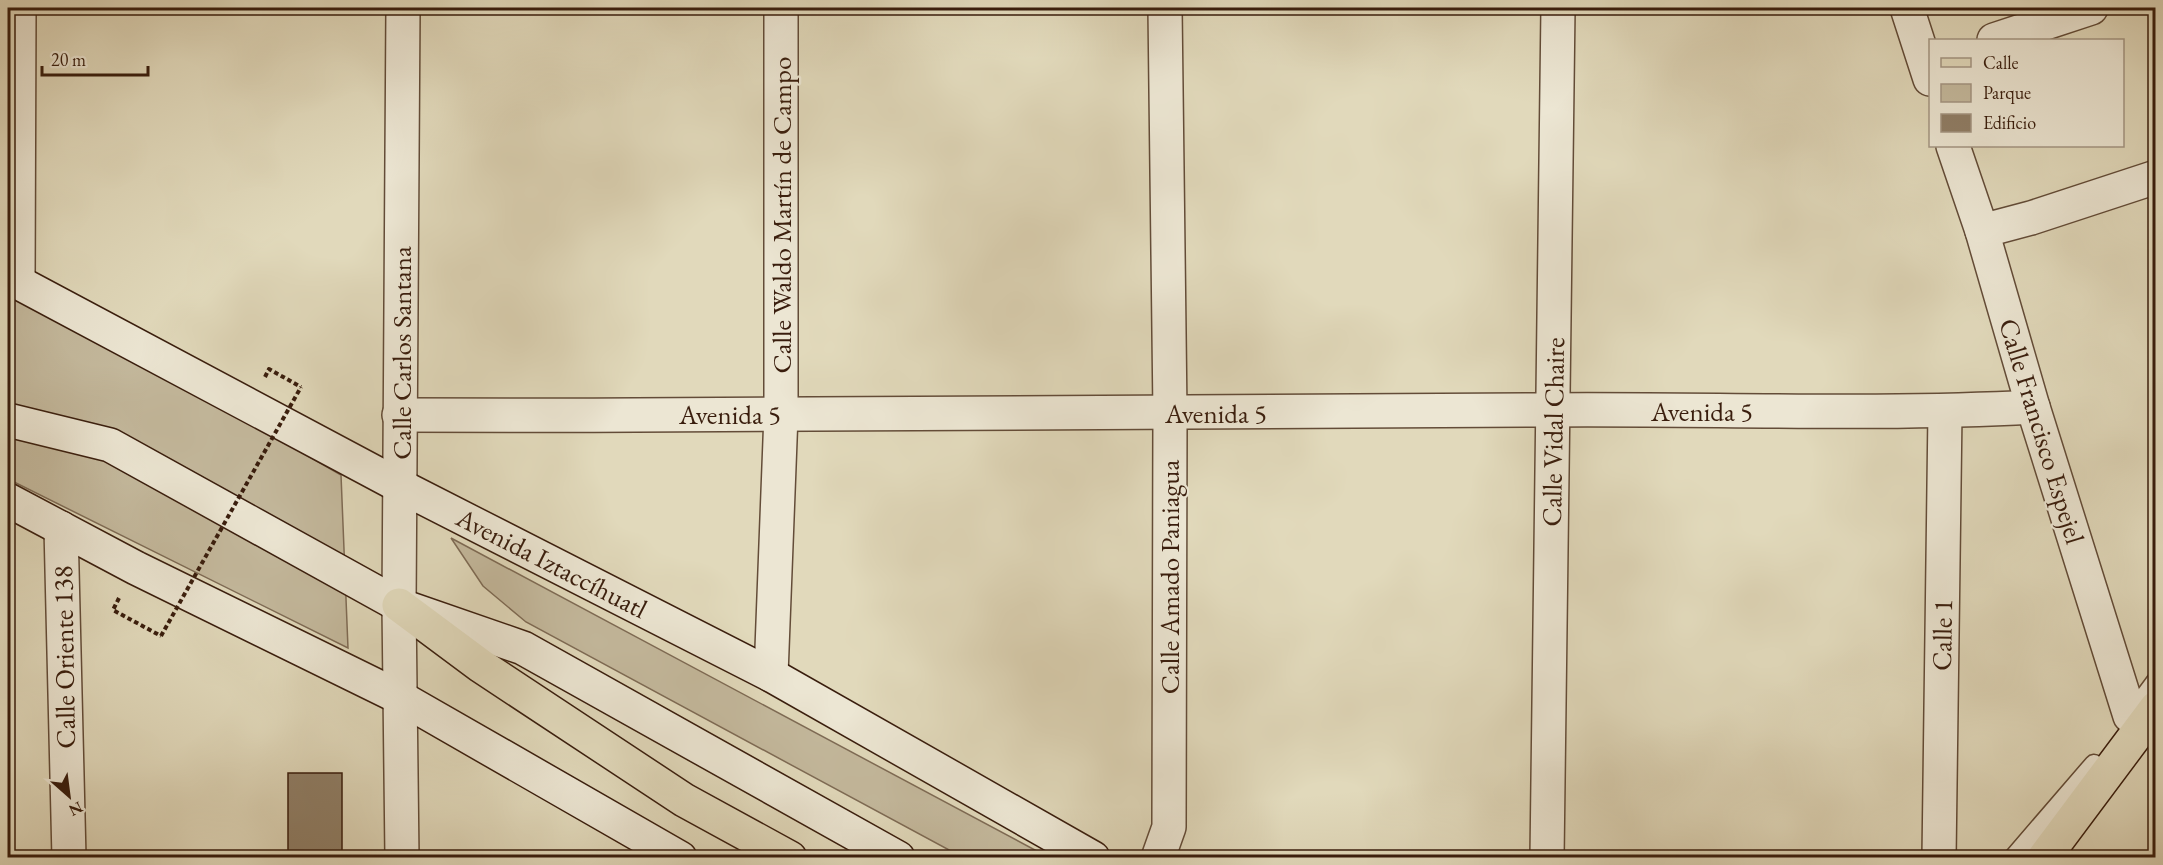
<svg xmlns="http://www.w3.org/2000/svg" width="2163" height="865" font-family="'EB Garamond',serif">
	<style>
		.green { fill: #c4b99d; stroke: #7e6b55; stroke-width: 1.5 }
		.building { fill: #907f67; stroke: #391d0d; stroke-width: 1.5 }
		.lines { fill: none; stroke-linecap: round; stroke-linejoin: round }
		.lane-casing { stroke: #634c38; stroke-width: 21 }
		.street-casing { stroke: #634c38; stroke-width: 36 }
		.secondary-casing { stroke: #391d0d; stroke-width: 36 }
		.primary-casing { stroke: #391d0d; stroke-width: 36 }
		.highway-casing { stroke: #391d0d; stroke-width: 36 }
		.path { stroke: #391d0d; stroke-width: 4; stroke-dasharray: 4.5 3; stroke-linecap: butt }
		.lane { stroke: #ece6d3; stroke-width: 18 }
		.street { stroke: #ece6d3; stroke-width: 33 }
		.secondary { stroke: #ece6d3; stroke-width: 33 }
		.primary { stroke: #e1d9bb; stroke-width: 33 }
		.highway { stroke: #e1d9bb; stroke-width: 33 }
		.path-bridge { stroke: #391d0d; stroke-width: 4; stroke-dasharray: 4.5 3; stroke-linecap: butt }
		.labels { text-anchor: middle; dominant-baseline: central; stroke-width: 4.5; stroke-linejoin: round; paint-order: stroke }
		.street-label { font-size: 27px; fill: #391d0d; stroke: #ece6d3 }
	</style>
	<rect width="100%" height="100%" fill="#e1d9bb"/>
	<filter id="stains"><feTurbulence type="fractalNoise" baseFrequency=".00333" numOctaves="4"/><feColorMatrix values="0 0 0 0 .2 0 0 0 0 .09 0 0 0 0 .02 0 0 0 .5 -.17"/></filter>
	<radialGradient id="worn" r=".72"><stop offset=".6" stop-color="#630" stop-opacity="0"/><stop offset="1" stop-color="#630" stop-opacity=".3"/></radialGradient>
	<g class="green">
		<path d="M8,283L341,475L348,648L8,479Z"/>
		<path d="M451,538L1048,857H962L526,622L483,586Z"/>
	</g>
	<rect class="building" x="288" y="773" width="54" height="85"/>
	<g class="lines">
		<g class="lane-casing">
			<g id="lane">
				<path d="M2130,716L2156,681"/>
				<path d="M2013,858L2094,764"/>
			</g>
		</g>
		<g class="street-casing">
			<g id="street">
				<path d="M1907,8L1930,79"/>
				<path d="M1994,40L2091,8"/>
				<path d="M1953,146L1982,231L2033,407L2130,716"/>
				<path d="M1982,231L2031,218L2156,177"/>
				<path d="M18,282L19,8"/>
				<path d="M399,415C777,416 1155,414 1533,410C1700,408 1867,416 2033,407"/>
				<path d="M61,528L69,858"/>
				<path d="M771,675L781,414V8"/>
				<path d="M402,858L399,605L403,8"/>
				<path d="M1158,858L1169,827L1170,413L1165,8"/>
				<path d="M1547,858L1558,8"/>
				<path d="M1939,858L1945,412"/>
			</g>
		</g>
		<g class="secondary-casing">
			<g id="secondary">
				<path d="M8,277L400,486L771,675L1093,858"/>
				<path d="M8,420L110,445L399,605L523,648L898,858"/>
				<path d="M8,500L136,568L401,698L680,858"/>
			</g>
		</g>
		<g class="primary-casing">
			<path id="primary" d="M399,605L481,666L684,800L790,858"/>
		</g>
		<g class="highway-casing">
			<path id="highway" d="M2044,858L2156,708"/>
		</g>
		<g class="path">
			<path d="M265,377L269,369L301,387"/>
			<path d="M119,598L113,610L161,636"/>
		</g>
		<use href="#lane" class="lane"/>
		<use href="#street" class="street"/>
		<use href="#secondary" class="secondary"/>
		<use href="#primary" class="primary"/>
		<use href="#highway" class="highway"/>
		<path class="path-bridge" d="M161,636L301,387"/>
	</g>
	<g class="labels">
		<g class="street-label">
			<text transform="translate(781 215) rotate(-90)">Calle Waldo Martín de Campo</text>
			<text transform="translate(401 353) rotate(-90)">Calle Carlos Santana</text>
			<text x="1702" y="411">Avenida 5</text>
			<text x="1216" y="413">Avenida 5</text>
			<text x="730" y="414">Avenida 5</text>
			<text transform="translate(2042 431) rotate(73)">Calle Francisco Espejel</text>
			<text transform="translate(1553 432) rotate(-89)">Calle Vidal Chaire</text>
			<text transform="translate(552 563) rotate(27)">Avenida Iztaccíhuatl</text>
			<text transform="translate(1169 577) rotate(-90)">Calle Amado Paniagua</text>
			<text transform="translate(1942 635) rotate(-89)">Calle 1</text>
			<text transform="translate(64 657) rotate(-91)">Calle Oriente 138</text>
		</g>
	</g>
	<rect width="2163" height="865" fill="none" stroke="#e1d9bb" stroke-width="30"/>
	<rect x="9" y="9" width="2145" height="847" fill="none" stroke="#391d0d" stroke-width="3"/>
	<rect x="15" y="15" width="2133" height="835" fill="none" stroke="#391d0d" stroke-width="1.5"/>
	<rect x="1929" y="39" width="195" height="108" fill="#ece6d3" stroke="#a49684" stroke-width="1.5"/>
	<rect x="1941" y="58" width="30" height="9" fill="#e1d9bb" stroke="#a49684" stroke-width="1.5"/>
	<text x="1983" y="69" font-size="18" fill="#391d0d">Calle</text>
	<rect x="1941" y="84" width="30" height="18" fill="#c4b99d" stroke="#a49684" stroke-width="1.5"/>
	<text x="1983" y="99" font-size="18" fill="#391d0d">Parque</text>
	<rect x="1941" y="114" width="30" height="18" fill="#907f67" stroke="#a49684" stroke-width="1.5"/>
	<text x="1983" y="129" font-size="18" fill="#391d0d">Edificio</text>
	<g transform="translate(69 796) rotate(152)" stroke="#ece6d3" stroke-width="4.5" paint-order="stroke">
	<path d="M0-4.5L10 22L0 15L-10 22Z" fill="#391d0d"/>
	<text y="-9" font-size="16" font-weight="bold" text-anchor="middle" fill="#391d0d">N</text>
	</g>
	<path d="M42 66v9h106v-9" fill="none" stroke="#391d0d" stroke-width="3"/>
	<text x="51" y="66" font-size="18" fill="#391d0d" stroke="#ece6d3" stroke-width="4.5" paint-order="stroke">20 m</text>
	<rect width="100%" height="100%" filter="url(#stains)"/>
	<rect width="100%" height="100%" fill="url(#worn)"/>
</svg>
